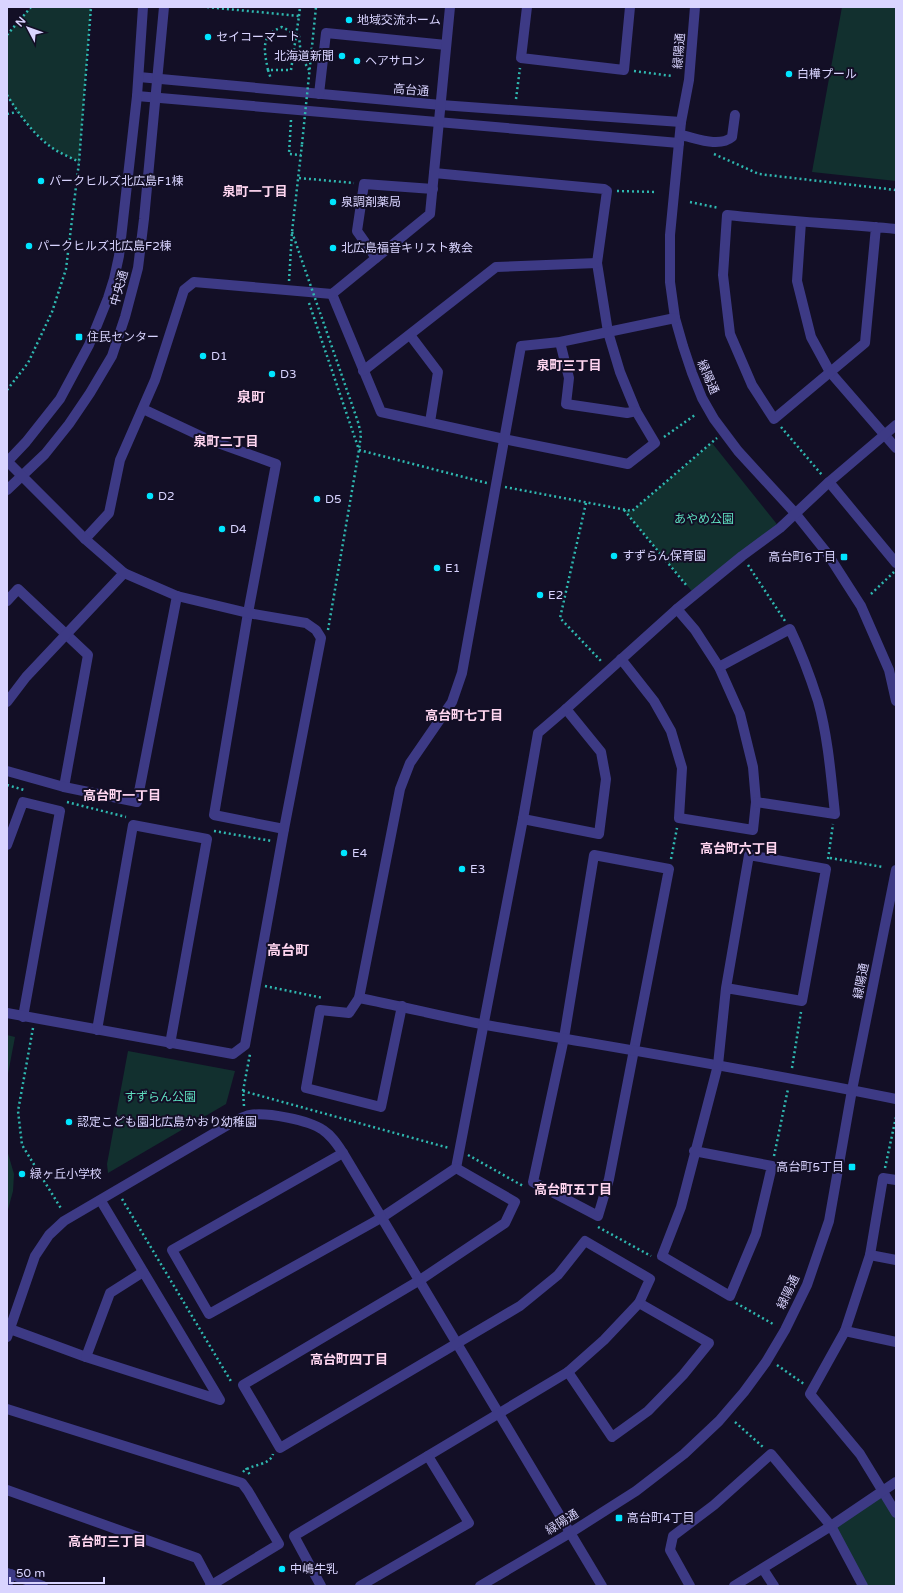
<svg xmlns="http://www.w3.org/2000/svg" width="903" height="1593" font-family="'Varela Round','Noto Sans JP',sans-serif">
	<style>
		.green { fill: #12302f }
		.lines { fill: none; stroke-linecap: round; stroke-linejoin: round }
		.path { stroke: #2fb8b0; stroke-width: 2.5; stroke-dasharray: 2 3; stroke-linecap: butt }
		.minor { stroke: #3d3a85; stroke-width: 10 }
		.path-bridge { stroke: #2fb8b0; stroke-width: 2.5; stroke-dasharray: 2 3; stroke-linecap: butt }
		.poi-dot { fill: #00e5ff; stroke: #130f26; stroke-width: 1.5 }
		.labels { text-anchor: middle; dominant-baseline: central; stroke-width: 4; stroke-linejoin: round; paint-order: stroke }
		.poi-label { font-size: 12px; fill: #d9d4ff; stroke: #130f26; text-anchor: start }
		.street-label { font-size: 12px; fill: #d9d4ff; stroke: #130f26 }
		.park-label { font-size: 12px; fill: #5fe0c0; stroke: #130f26 }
		.neighbourhood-label { font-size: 13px; font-weight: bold; fill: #ffd6f0; stroke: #130f26 }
		.quarter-label { font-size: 14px; font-weight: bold; fill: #ffd6f0; stroke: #130f26 }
	</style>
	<rect width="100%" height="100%" fill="#130f26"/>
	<g class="green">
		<path d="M31,7H91L79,162L52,148L32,129L17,112L7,95V35Z"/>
		<path d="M842,7H896V181L812,172Z"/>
		<path d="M712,443L780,528L695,595L624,510L632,511Z"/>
		<path d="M7,1035L15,1037L7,1079Z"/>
		<path d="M128,1051L235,1071L226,1104L108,1173L107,1164Z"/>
		<path d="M7,1150L14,1174L13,1191L7,1213Z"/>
		<path d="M882,1491L896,1513V1586H863L831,1526Z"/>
	</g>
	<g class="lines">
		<g class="path">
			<path d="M207,7L299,16L291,70H268L271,79"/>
			<path d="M299,16L300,7"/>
			<path d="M7,35L31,7"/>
			<path d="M634,71L672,76"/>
			<path d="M7,95C19,114 33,134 51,147C59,153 70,157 79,162"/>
			<path d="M516,99L520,68"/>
			<path d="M7,114L17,112"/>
			<path d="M291,120L289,154L301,155"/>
			<path d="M714,154L759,174L896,190"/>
			<path d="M299,178L354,183"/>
			<path d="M617,191L657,192"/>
			<path d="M690,202L719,208"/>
			<path d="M289,281L292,232L302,144"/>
			<path d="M309,303L359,450"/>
			<path d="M7,390L28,363L52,312L66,269L79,162L91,7"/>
			<path d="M781,427L822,475"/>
			<path d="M664,437L695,415"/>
			<path d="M359,450L487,483"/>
			<path d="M505,487L632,511L717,438"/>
			<path d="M586,503L560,618L602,662"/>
			<path d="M624,510L687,586"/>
			<path d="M748,565L785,621"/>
			<path d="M871,594L894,572"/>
			<path d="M328,630L359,450L361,434L358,422"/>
			<path d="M7,785L24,790"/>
			<path d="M67,802L126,817"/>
			<path d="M214,831L272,841"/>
			<path d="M830,858L883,867"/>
			<path d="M671,859L677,828"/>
			<path d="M828,859L833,824"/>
			<path d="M265,986L323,998"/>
			<path d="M33,1028L18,1111L22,1145L62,1210"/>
			<path d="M792,1068L801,1012"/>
			<path d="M243,1091L449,1148"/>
			<path d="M244,1106L243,1091L250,1054"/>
			<path d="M468,1155L523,1186"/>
			<path d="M774,1156L788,1089"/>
			<path d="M885,1168L896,1117"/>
			<path d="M122,1199L232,1383"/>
			<path d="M598,1227L651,1256"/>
			<path d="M736,1303L773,1324"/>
			<path d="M777,1365L804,1384"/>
			<path d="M735,1422L763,1447"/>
			<path d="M246,1468L250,1475"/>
			<path d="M243,1472C250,1464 270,1466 273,1454"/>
		</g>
		<g class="minor">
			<path d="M527,7L521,58L624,70L630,7"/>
			<path d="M695,7L689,80L681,122L670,235V282L675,318L683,346L692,373L702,398L714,419L738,451L795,513L827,553L861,606L889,670L896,701"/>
			<path d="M139,77L441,105L681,122"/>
			<path d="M319,94L326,33L446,45"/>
			<path d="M137,96L679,143"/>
			<path d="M681,135C696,138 719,148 732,137L735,115"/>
			<path d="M801,222L797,281L811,337L830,372L896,448"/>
			<path d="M876,227L865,343L774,419L752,385L730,334L723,275L727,215C783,221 840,224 896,229"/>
			<path d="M376,258L357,231L364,184L433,189"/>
			<path d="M332,294L381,412L504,439L628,464L655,443L636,411L620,372L608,332L597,263L607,191L604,189L434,173"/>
			<path d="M410,335L438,372L430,422"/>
			<path d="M560,342L569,378L566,404L627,413L636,411"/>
			<path d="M363,371L496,267L597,263"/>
			<path d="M143,409L207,439L276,464L248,613L214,815L284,829"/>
			<path d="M7,462L26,442L60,399L89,345L108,298L114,279L119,256L137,96L143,7"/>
			<path d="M829,482L896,563"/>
			<path d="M7,490L45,454L69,424L90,393L112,356L125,317L138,268L144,219L164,7"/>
			<path d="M85,539L109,513L120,460L155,380L184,290L194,282L332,294L430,214L450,7"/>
			<path d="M7,601L18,589L88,655L64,787"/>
			<path d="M621,659L654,701L671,731L682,768L679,818L753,830L756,802L753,767L740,714L719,667L695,630L677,609"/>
			<path d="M719,667L790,629C801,652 810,676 818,701C828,737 831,776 835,814L756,802"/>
			<path d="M7,702L26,677L124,573"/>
			<path d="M7,771L64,787L137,802L177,596"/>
			<path d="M523,819L599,834L606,779L601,752L566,709"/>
			<path d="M7,845L23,802L60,811L23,1017"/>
			<path d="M594,855L669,869L609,1179L598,1216L533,1182L564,1038Z"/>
			<path d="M359,998C401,1006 443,1017 486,1025C623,1049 760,1071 896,1099"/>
			<path d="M402,1006L381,1107L306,1088L320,1010L349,1013L359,998L400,789L410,763L452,702L462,673L521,346L560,342L675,318"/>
			<path d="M7,1013L233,1054L245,1045L284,829L321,638L316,630L306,623L248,613L177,596L124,573L85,539L7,461"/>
			<path d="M97,1030L133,825L207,839L170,1044"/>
			<path d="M694,1151L772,1166L756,1234L730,1296L662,1256L681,1207L718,1065L726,988L749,855L826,869L802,1001L726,988"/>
			<path d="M343,1153L172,1250L209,1314L381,1218L456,1168L523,819L538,733L566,709L677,609L742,556L780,528L829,482L896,425"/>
			<path d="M896,1180L883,1178L870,1255L845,1331L810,1394L860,1454L896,1513"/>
			<path d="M870,1255L896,1260"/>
			<path d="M10,1329L86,1357L220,1400L101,1201"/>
			<path d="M845,1331L896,1342"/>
			<path d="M7,1337L35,1256L49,1235L64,1221L233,1122C238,1120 244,1116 250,1115C266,1112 309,1120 323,1130C332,1136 337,1144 343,1153L602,1586"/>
			<path d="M86,1357L110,1293L143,1272"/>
			<path d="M568,1372L612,1437L648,1411L683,1375L709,1343L639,1303"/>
			<path d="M7,1409L242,1483L248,1491L279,1544L210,1586"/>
			<path d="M7,1490L197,1558L212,1586"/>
			<path d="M763,1569L774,1586"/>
			<path d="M7,1573L43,1586"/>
			<path d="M7,1586L11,1574"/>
			<path d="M321,1586L294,1536L568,1372L604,1340L639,1303L650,1279L585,1241L558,1275L520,1306L280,1448L243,1385L420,1280L505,1223L515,1202L456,1168"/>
			<path d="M360,1586L469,1523L428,1456"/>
			<path d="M480,1586L570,1533L636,1491L684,1454L719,1421L744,1392L766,1362L785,1330L807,1285L829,1221L852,1090L896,870"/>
			<path d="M690,1586L670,1550L673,1536L714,1505L771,1454L831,1526L863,1586"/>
			<path d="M734,1586L831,1526L896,1482"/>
		</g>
		<g class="path-bridge">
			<path d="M268,70C264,50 260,35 282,27L299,36L301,56L309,70"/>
			<path d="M302,144L316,7"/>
			<path d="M292,232L358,422"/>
		</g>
	</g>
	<g class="poi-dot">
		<circle cx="349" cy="20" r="4"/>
		<circle cx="208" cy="37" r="4"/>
		<circle cx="342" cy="56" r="4"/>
		<circle cx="357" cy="61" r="4"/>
		<circle cx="789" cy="74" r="4"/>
		<circle cx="41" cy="181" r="4"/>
		<circle cx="333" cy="202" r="4"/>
		<circle cx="29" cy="246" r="4"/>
		<circle cx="333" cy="248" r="4"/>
		<rect x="75" y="333" width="8" height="8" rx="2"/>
		<circle cx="203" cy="356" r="4"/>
		<circle cx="272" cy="374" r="4"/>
		<circle cx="150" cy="496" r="4"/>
		<circle cx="317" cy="499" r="4"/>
		<circle cx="222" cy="529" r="4"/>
		<circle cx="614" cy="556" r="4"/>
		<rect x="840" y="553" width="8" height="8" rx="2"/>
		<circle cx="437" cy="568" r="4"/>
		<circle cx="540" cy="595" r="4"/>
		<circle cx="344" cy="853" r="4"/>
		<circle cx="462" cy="869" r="4"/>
		<circle cx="69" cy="1122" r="4"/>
		<rect x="848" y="1163" width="8" height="8" rx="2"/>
		<circle cx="22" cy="1174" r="4"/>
		<rect x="615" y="1514" width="8" height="8" rx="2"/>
		<circle cx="282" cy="1569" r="4"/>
	</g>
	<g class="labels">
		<g class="poi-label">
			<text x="357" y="20">地域交流ホーム</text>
			<text x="216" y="37">セイコーマート</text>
			<text x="334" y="56" text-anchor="end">北海道新聞</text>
			<text x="365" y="61">ヘアサロン</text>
			<text x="797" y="74">白樺プール</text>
			<text x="49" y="181">パークヒルズ北広島F1棟</text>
			<text x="341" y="202">泉調剤薬局</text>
			<text x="37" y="246">パークヒルズ北広島F2棟</text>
			<text x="341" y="248">北広島福音キリスト教会</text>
			<text x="87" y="337">住民センター</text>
			<text x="211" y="356">D1</text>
			<text x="280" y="374">D3</text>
			<text x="158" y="496">D2</text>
			<text x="325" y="499">D5</text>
			<text x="230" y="529">D4</text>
			<text x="622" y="556">すずらん保育園</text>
			<text x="836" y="557" text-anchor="end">高台町6丁目</text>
			<text x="445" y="568">E1</text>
			<text x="548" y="595">E2</text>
			<text x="352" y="853">E4</text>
			<text x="470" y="869">E3</text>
			<text x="77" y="1122">認定こども園北広島かおり幼稚園</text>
			<text x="844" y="1167" text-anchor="end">高台町5丁目</text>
			<text x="30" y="1174">緑ヶ丘小学校</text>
			<text x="627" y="1518">高台町4丁目</text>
			<text x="290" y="1569">中嶋牛乳</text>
		</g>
		<g class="street-label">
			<text transform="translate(679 51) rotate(-85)">緑陽通</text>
			<text transform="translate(411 90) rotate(5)">高台通</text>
			<text transform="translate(119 288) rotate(-74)">中央通</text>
			<text transform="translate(708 377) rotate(67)">緑陽通</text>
			<text transform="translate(861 981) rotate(-79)">緑陽通</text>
			<text transform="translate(788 1292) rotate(-65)">緑陽通</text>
			<text transform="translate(562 1522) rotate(-32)">緑陽通</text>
		</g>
		<g class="park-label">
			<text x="704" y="519">あやめ公園</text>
			<text x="160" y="1097">すずらん公園</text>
		</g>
		<g class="neighbourhood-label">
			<text x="255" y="192">泉町一丁目</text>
			<text x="569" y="366">泉町三丁目</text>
			<text x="226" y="442">泉町二丁目</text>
			<text x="464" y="716">高台町七丁目</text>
			<text x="122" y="796">高台町一丁目</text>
			<text x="739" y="849">高台町六丁目</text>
			<text x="573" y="1190">高台町五丁目</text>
			<text x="349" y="1360">高台町四丁目</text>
			<text x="107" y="1542">高台町三丁目</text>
		</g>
		<g class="quarter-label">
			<text x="251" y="397">泉町</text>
			<text x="288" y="950">高台町</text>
		</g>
	</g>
	<rect width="903" height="1593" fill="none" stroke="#d9d4ff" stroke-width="16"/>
	<g transform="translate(28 28) rotate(311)" stroke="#130f26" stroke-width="3" paint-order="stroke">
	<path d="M0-3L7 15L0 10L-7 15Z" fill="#d9d4ff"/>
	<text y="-6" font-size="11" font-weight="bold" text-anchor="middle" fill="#d9d4ff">N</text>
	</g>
	<path d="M10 1577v6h94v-6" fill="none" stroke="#d9d4ff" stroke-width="2"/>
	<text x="16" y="1577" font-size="12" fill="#d9d4ff" stroke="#130f26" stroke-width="3" paint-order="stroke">50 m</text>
</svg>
